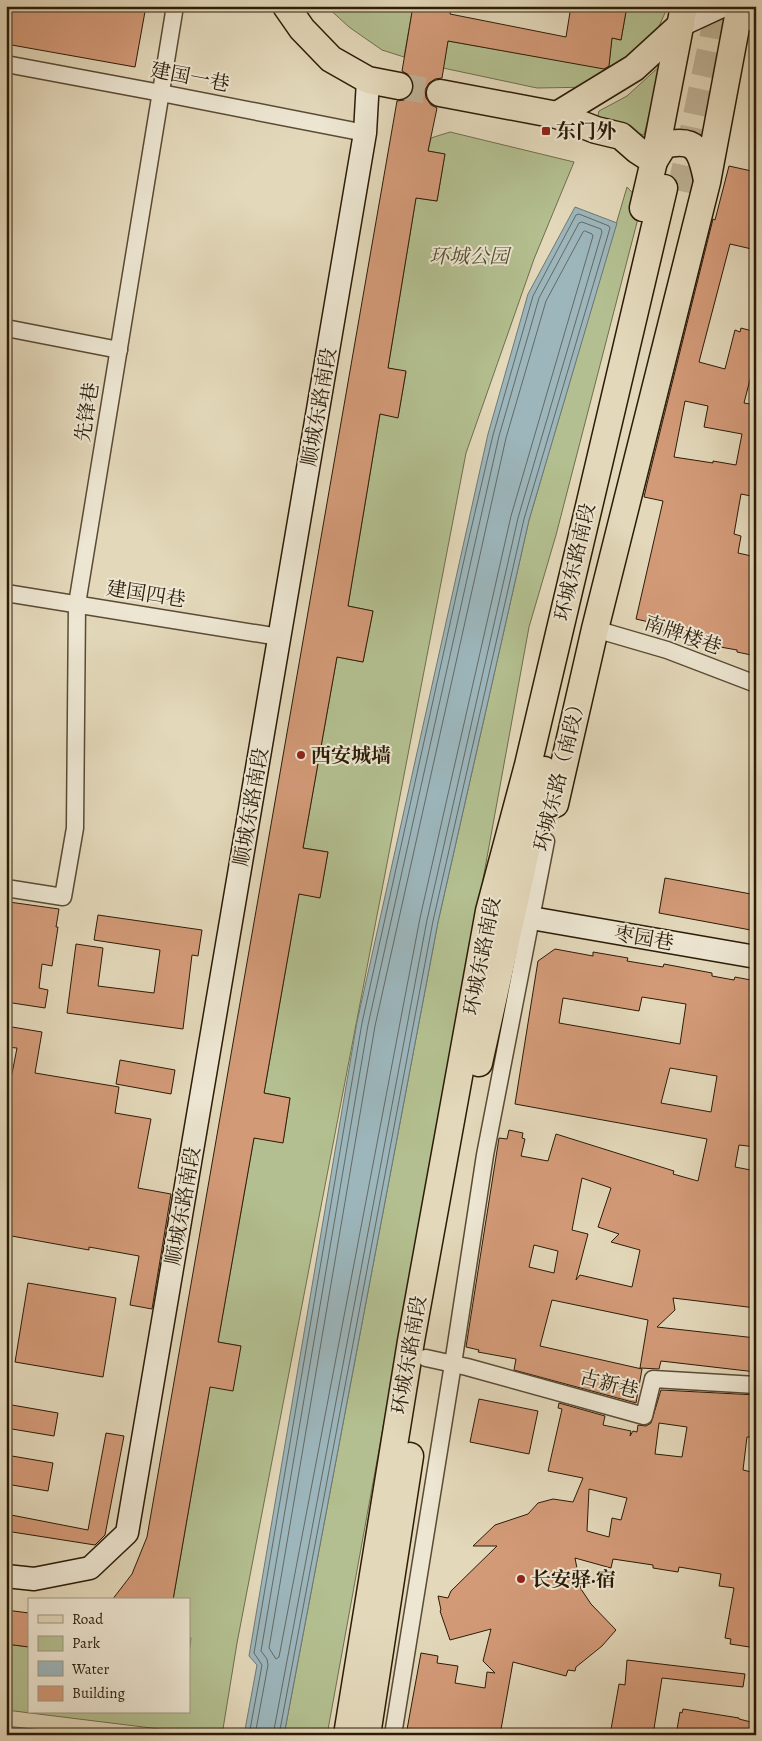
<svg xmlns="http://www.w3.org/2000/svg" width="762" height="1741" font-family="Alegreya,'Noto Serif SC',serif">
	<style>
		.green { fill: #b3bf90; stroke: #706e4c }
		.water { fill: #9cb6bc; stroke: #6f7874 }
		.lines { fill: none; stroke-linecap: round; stroke-linejoin: round }
		.shore { stroke: #646962; stroke-width: 1 }
		.building { fill: #d39a78; stroke: #2c1c07; fill-rule: evenodd }
		.primary-tunnel { stroke: #beb296; stroke-width: 26; stroke-dasharray: 26 13; stroke-linecap: butt }
		.street-casing { stroke: #5a4b34; stroke-width: 19 }
		.secondary-casing { stroke: #2c1c07; stroke-width: 25 }
		.primary-casing { stroke: #2c1c07; stroke-width: 29 }
		.street { stroke: #ede6d2; stroke-width: 16 }
		.secondary { stroke: #ede6d2; stroke-width: 22 }
		.primary { stroke: #e3d8ba; stroke-width: 26 }
		.poi-dot { fill: #8f2418; stroke: #ede6d2; stroke-width: 2 }
		.labels { text-anchor: middle; dominant-baseline: central; stroke-width: 4; stroke-linejoin: round; paint-order: stroke }
		.street-label { font-size: 20px; fill: #2c1c07; stroke: #ede6d2 }
		.poi-label { font-size: 20px; font-weight: bold; fill: #2c1c07; stroke: #ede6d2; text-anchor: start }
		.park-label { font-size: 20px; font-style: italic; fill: #544d30; stroke: #ede6d2 }
	</style>
	<rect width="100%" height="100%" fill="#e3d8ba"/>
	<filter id="stains"><feTurbulence type="fractalNoise" baseFrequency=".004" numOctaves="4"/><feColorMatrix values="0 0 0 0 .2 0 0 0 0 .09 0 0 0 0 .02 0 0 0 .5 -.17"/></filter>
	<radialGradient id="worn" r=".72"><stop offset=".6" stop-color="#630" stop-opacity="0"/><stop offset="1" stop-color="#630" stop-opacity=".3"/></radialGradient>
	<g class="green">
		<path d="M326,6L413,7L404,57L382,50L349,27Z"/>
		<path d="M627,6H668L653,40L596,87L537,88L443,68L448,41L608,69L612,38L621,40Z"/>
		<path d="M662,64L644,135L596,124L599,111L627,96Z"/>
		<path d="M450,132L574,162L534,259L466,453L237,1643L222,1735H208L6,1710V1644L29,1647V1712H189V1654L191,1638L189,1637V1600H173L210,1387L241,1346L218,1342L254,1138L283,1142L290,1098L264,1093L299,894L320,897L328,852L303,848L337,657L363,662L373,611L348,606L380,414L398,417L406,372L388,368L416,198L437,201L445,154L428,151L431,138Z"/>
		<path d="M627,187L642,203L556,535L529,627L327,1735H284L438,922L529,520Z"/>
	</g>
	<g class="water">
		<path d="M575,207L617,223L529,520L438,922L284,1735H244L257,1665L249,1656L357,1022L488,434L528,294Z"/>
		<path d="M6,1726L69,1733L75,1735H6Z"/>
	</g>
	<g class="lines">
		<g class="shore">
			<path d="M585,231L592,234L593,236L511,516L420,918L279,1657L276,1659L269,1648L375,1026L506,438L546,301L583,232Z"/>
			<path d="M249,1735L262,1665L254,1653L362,1023L466,551L493,435L533,296L576,215L579,214L609,226L610,228L524,519L433,921L279,1735"/>
			<path d="M255,1735L268,1665L267,1659L261,1651L368,1025L473,552L499,436L539,298L579,223L582,222L601,229L602,232L518,518L427,920L273,1735"/>
		</g>
	</g>
	<g class="building">
		<path d="M6,6H146L135,67L6,44Z"/>
		<path d="M413,6H452L450,14L566,37L571,6H627L621,40L612,38L609,66L604,69L448,41L442,78L435,79L429,83L425,90L426,98L431,105L437,108L428,151L445,154L437,201L416,198L388,368L406,371L398,418L380,414L348,606L373,611L363,662L337,657L303,848L328,852L320,898L299,894L264,1093L290,1098L283,1143L254,1138L218,1342L241,1346L233,1391L210,1387L173,1600H112L132,1574L147,1537L397,101L404,100L410,96L414,88L413,81L409,75L402,71Z"/>
		<path d="M729,166L756,172V250L730,244L699,362L725,369L735,330L740,332L741,328L756,332V356L744,403L756,405V497L741,494L734,534L741,536L738,553L756,557V656L737,652V650L687,641L688,639L673,637L674,634L648,628L649,622L636,619L663,501L644,497L647,484L713,219L715,220ZM685,401L708,406L704,427L742,434L736,465L713,461V463L674,457Z"/>
		<path d="M665,878L751,894L750,897L756,898V931L659,913Z"/>
		<path d="M9,902L59,909L56,927H58L52,966L42,964L39,988L48,990L45,1008L6,1002V919Z"/>
		<path d="M98,915L202,930L198,956L192,955L183,1029L67,1013L76,944L103,948L98,986L154,993L160,950L94,940Z"/>
		<path d="M555,949L593,956V952L628,958L627,961L663,967L664,964L712,973V976L734,980L735,977L756,981V1147L739,1145L735,1167L756,1171V1308L673,1298L675,1310L657,1327L756,1338V1372L661,1361L659,1369L640,1368L648,1320L552,1300L540,1346L642,1369L636,1403L514,1370L516,1359L478,1352L479,1350L466,1347L499,1138L507,1139L509,1130L523,1133L522,1138L525,1139L521,1156L548,1161L556,1134L674,1171L673,1174L698,1181L707,1139L515,1104L538,961ZM642,997L686,1004L680,1044L559,1023L563,998L639,1011ZM670,1068L717,1076L711,1112L661,1103ZM582,1178L611,1188L598,1227L619,1234L611,1242L640,1250L632,1287L580,1275L576,1280L588,1234L572,1230ZM534,1245L558,1251L554,1273L529,1267Z"/>
		<path d="M6,1026L42,1032L35,1073L119,1087L115,1113L151,1119L138,1188L171,1194L152,1309L130,1305L139,1256L89,1247V1250L6,1235V1104L17,1048L6,1047Z"/>
		<path d="M120,1060L175,1070L171,1094L116,1084Z"/>
		<path d="M28,1283L116,1298L103,1377L15,1362Z"/>
		<path d="M661,1390L756,1395V1437H747L743,1470L756,1473V1648L730,1644L731,1639L725,1638L734,1588L719,1586L721,1574L679,1567L678,1572L653,1568V1565L613,1559L611,1568L575,1558L581,1589L591,1604L616,1630L602,1646L576,1667L575,1671L568,1670L566,1676L513,1662L500,1735H406L421,1653L438,1656L437,1663L458,1666L455,1683L485,1688L487,1672L495,1673L483,1661L491,1629L450,1640L440,1611L441,1610L438,1596L448,1598L451,1591L497,1546H473L495,1525L528,1514L538,1503L553,1499L573,1502L583,1478L548,1471L562,1409L558,1408L559,1403L605,1416L603,1425L631,1431L630,1436L633,1431L637,1432L638,1425L646,1426L651,1423ZM659,1423L687,1427L682,1457L655,1454ZM589,1489L627,1498L621,1520L612,1518L609,1537L587,1531Z"/>
		<path d="M479,1399L538,1411L529,1454L470,1442Z"/>
		<path d="M6,1404L58,1413L54,1436L6,1428Z"/>
		<path d="M106,1433L124,1436L105,1535L95,1545L6,1531V1514L88,1530Z"/>
		<path d="M6,1455L53,1463L48,1491L6,1484Z"/>
		<path d="M6,1610L29,1613V1647L6,1644Z"/>
		<path d="M627,1660L745,1674L743,1687L662,1678L653,1735H610L619,1684L625,1685Z"/>
		<path d="M683,1709L739,1718V1719L751,1722L749,1735H676L680,1712L682,1713Z"/>
	</g>
	<g class="lines">
		<g class="primary-tunnel">
			<path d="M399,86L440,93"/>
			<path d="M680,191L712,40L718,6"/>
		</g>
		<g class="street-casing">
			<g id="street">
				<path d="M6,64L161,93L365,133"/>
				<path d="M6,328L119,350"/>
				<path d="M6,593L279,637"/>
				<path d="M595,629L667,650L756,684"/>
				<path d="M6,888L63,897L75,828L77,604L175,6"/>
				<path d="M426,1358L467,1367L644,1416L653,1379L756,1385"/>
				<path d="M393,1735L453,1364L485,1155L546,841"/>
			</g>
		</g>
		<g class="secondary-casing">
			<g id="secondary">
				<path d="M747,6L756,21"/>
				<path d="M681,25L722,6"/>
				<path d="M531,918L756,957"/>
				<path d="M6,1576L34,1579L90,1568L127,1533L365,133L368,80"/>
			</g>
		</g>
		<g class="primary-casing">
			<g id="primary">
				<path d="M286,6L302,29L331,59L368,80L399,86"/>
				<path d="M440,93L557,115L596,130L621,136L637,150L654,161L643,208"/>
				<path d="M557,115L634,68L681,25"/>
				<path d="M654,161L684,6"/>
				<path d="M654,161L664,145C697,137 701,151 707,180"/>
				<path d="M555,804L595,629L707,182L740,6"/>
				<path d="M479,1063L544,770"/>
				<path d="M347,1735L411,1341L489,911L528,765L664,188"/>
				<path d="M367,1735L410,1456"/>
			</g>
		</g>
		<use href="#street" class="street"/>
		<use href="#secondary" class="secondary"/>
		<use href="#primary" class="primary"/>
	</g>
	<g class="poi-dot">
		<rect x="541" y="126" width="10" height="10" rx="2.5"/>
		<circle cx="301" cy="755" r="5"/>
		<circle cx="521" cy="1579" r="5"/>
	</g>
	<g class="labels">
		<g class="street-label">
			<text transform="translate(190 77) rotate(11)">建国一巷</text>
			<text transform="translate(319 407) rotate(-80)">顺城东路南段</text>
			<text transform="translate(87 412) rotate(-81)">先锋巷</text>
			<text transform="translate(575 562) rotate(-77)">环城东路南段</text>
			<text transform="translate(146 594) rotate(9)">建国四巷</text>
			<text transform="translate(683 635) rotate(19)">南牌楼巷</text>
			<text transform="translate(560 773) rotate(-76)">环城东路（南段）</text>
			<text transform="translate(251 807) rotate(-80)">顺城东路南段</text>
			<text transform="translate(644 938) rotate(10)">枣园巷</text>
			<text transform="translate(482 956) rotate(-79)">环城东路南段</text>
			<text transform="translate(183 1206) rotate(-80)">顺城东路南段</text>
			<text transform="translate(409 1355) rotate(-80)">环城东路南段</text>
			<text transform="translate(609 1384) rotate(15)">古新巷</text>
		</g>
		<g class="poi-label">
			<text x="556" y="131">东门外</text>
			<text x="311" y="755">西安城墙</text>
			<text x="531" y="1579">长安驿·宿</text>
		</g>
		<g class="park-label">
			<text x="469" y="256">环城公园</text>
		</g>
	</g>
	<rect width="762" height="1741" fill="none" stroke="#e3d8ba" stroke-width="25"/>
	<rect x="8" y="8" width="747" height="1726" fill="none" stroke="#2c1c07" stroke-width="2.5"/>
	<rect x="12" y="12" width="737" height="1716" fill="none" stroke="#2c1c07"/>
	<rect x="28" y="1598" width="162" height="115" fill="#ede6d2" stroke="#a09581"/>
	<rect x="38" y="1615" width="25" height="8" fill="#e3d8ba" stroke="#a09581"/>
	<text x="72" y="1624" font-size="15" fill="#2c1c07">Road</text>
	<rect x="38" y="1636" width="25" height="15" fill="#b3bf90" stroke="#a09581"/>
	<text x="72" y="1648" font-size="15" fill="#2c1c07">Park</text>
	<rect x="38" y="1661" width="25" height="15" fill="#9cb6bc" stroke="#a09581"/>
	<text x="72" y="1674" font-size="15" fill="#2c1c07">Water</text>
	<rect x="38" y="1686" width="25" height="15" fill="#d39a78" stroke="#a09581"/>
	<text x="72" y="1698" font-size="15" fill="#2c1c07">Building</text>
	<rect width="100%" height="100%" filter="url(#stains)"/>
	<rect width="100%" height="100%" fill="url(#worn)"/>
</svg>
